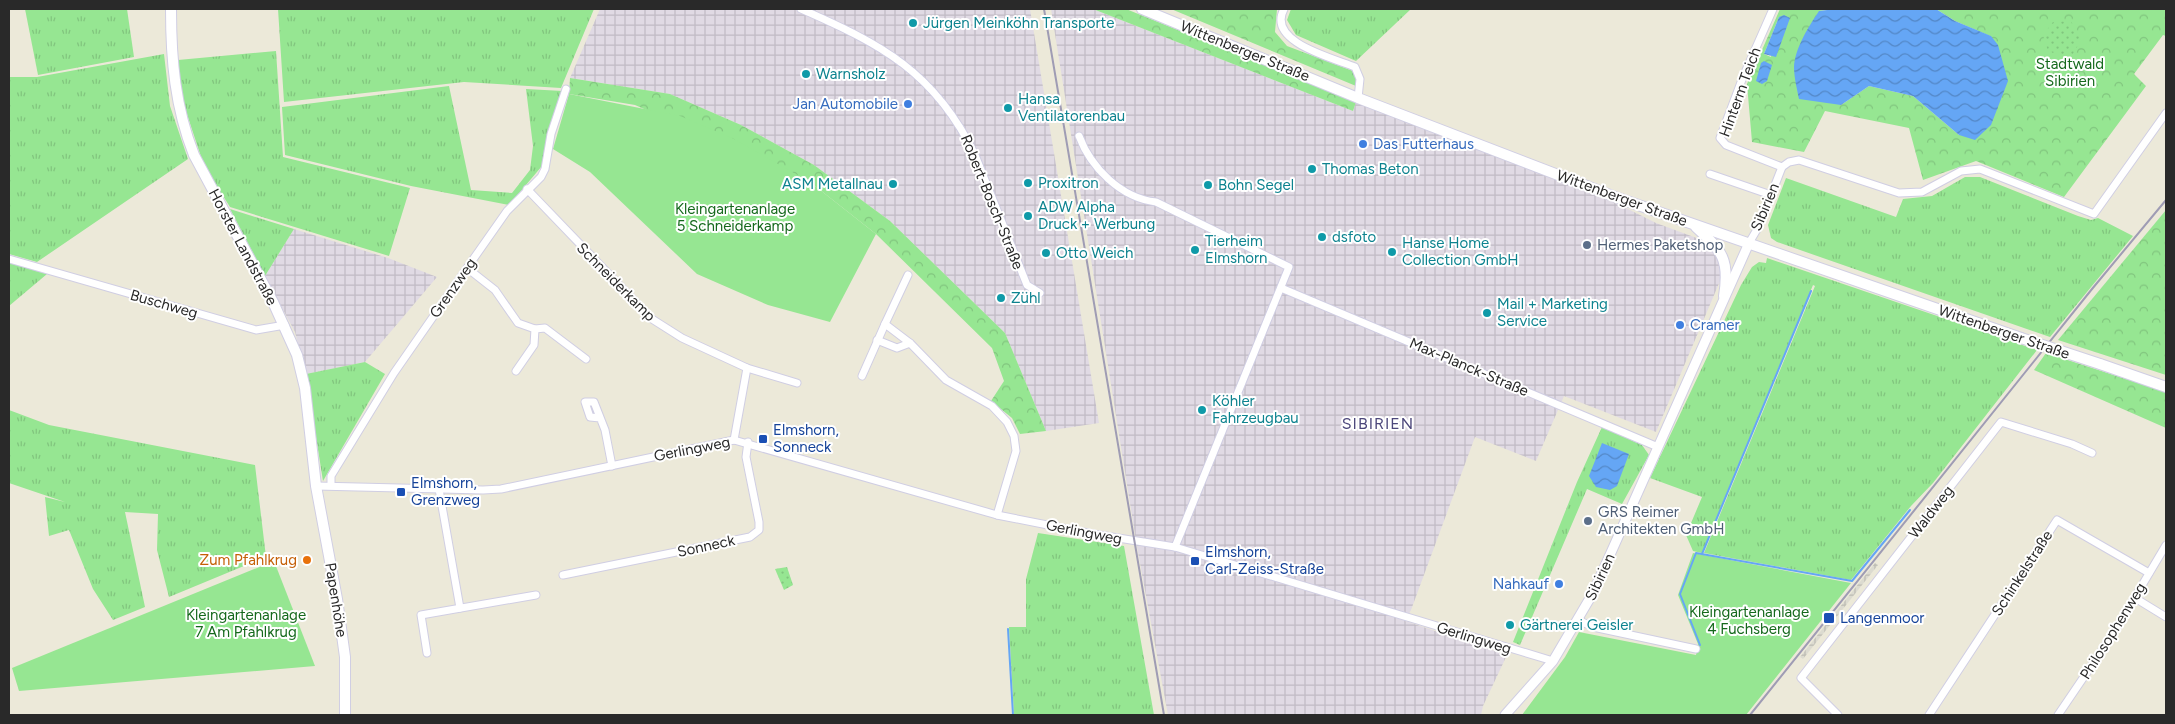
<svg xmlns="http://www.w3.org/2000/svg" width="2175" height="724" font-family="Figtree,sans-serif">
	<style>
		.industrial { fill: url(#industrial-grid) }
		.grass { fill: url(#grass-tufts) }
		.forest { fill: url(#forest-crowns); fill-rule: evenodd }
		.park { fill: url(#park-dots) }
		.garden { fill: #96e692 }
		.plaza { fill: url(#plaza-grid) }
		.water { fill: url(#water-waves) }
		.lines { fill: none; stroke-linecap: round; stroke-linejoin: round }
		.stream { stroke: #65a6f5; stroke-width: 2 }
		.minor-casing { stroke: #d0cee3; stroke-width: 9 }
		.tertiary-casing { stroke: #d0cee3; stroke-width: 11 }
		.secondary-casing { stroke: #d0cee3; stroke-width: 12 }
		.minor { stroke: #fff; stroke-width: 7 }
		.tertiary { stroke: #fff; stroke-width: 9 }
		.secondary { stroke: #fff; stroke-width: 10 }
		.rail { stroke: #9f9cb4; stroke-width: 2 }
		.secondary-bridge-casing { stroke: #d0cee3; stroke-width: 12; stroke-linecap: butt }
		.secondary-bridge { stroke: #fff; stroke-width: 10 }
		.culture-dot { fill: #0f9aa8; stroke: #fff; stroke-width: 2 }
		.shop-dot { fill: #3f7fe0; stroke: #fff; stroke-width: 2 }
		.service-dot { fill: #5c6f8a; stroke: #fff; stroke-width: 2 }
		.transit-dot { fill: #1a4fb4; stroke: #fff; stroke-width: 2 }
		.food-dot { fill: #e8710a; stroke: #fff; stroke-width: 2 }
		.labels { text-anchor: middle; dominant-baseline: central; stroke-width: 4; stroke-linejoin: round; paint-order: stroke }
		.culture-label { font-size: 15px; fill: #0d838f; stroke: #fff; text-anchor: start }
		.street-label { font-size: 15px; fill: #292929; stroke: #fff }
		.park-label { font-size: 15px; fill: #15691c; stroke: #fff }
		.shop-label { font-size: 15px; fill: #366cbe; stroke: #fff; text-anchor: end }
		.service-label { font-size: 15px; fill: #4e5e75; stroke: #fff; text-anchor: start }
		.transit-label { font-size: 15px; fill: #164399; stroke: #fff; text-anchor: start }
		.food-label { font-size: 15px; fill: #c56008; stroke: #fff; text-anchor: end }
		.neighbourhood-label { font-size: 16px; letter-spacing: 1px; fill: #4c477b; stroke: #fff }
	</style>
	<defs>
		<pattern id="industrial-grid" width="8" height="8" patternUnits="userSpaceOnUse" patternTransform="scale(1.25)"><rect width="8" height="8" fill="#e0dae4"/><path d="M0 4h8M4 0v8" fill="none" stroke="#c0bbc4"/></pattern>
		<pattern id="grass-tufts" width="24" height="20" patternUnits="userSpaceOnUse" patternTransform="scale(1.25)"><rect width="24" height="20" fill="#96e692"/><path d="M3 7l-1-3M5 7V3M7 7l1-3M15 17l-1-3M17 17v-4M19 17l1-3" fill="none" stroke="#81c57e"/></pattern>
		<pattern id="forest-crowns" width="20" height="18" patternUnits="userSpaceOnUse" patternTransform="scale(1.25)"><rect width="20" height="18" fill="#96e692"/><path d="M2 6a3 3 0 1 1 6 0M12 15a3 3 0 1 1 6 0" fill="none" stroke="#81c57e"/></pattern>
		<pattern id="park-dots" width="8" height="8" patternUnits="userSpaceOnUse" patternTransform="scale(1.25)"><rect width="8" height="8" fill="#96e692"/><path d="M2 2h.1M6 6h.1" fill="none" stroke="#81c57e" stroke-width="1.8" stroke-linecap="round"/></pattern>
		<pattern id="plaza-grid" width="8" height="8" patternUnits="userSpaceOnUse" patternTransform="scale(1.25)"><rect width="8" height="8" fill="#dcdbd0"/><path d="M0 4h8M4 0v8" fill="none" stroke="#bdbcb3"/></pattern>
		<pattern id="water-waves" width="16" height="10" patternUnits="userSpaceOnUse" patternTransform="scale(1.25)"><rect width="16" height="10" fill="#65a6f5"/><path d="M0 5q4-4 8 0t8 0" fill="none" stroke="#5387c6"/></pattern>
	</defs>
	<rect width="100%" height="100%" fill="#ece9d9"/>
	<g class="industrial">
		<path d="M600,9H1030L1099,423L1046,431L1005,333L890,221L814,165L741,125L670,94L570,78Z"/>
		<path d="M1051,9H1093L1353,111L1356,102L1620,205L1656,223L1702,240L1717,255L1722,268L1720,281L1656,432L1564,396L1536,461L1475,437L1411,610L1405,621L1507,655L1483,706L1481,715H1168L1137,547Z"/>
		<path d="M294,229L388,258L437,277L365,362L306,374L295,332L265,276Z"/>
	</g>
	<g class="grass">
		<path d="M25,9H127L134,57L38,75Z"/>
		<path d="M278,9H594L561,88L464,82L284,102Z"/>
		<path d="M1291,9H1411L1356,61L1296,35L1287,20Z"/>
		<path d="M276,51L283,157L410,188L389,256L230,207L204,166L182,99L178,60Z"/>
		<path d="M164,54L170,106L188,159L37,262L9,254V77H37Z"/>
		<path d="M449,86L471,190L512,193L530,170L533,146L526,89L563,91L542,166L509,205L411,186L285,155L282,107Z"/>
		<path d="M1965,177H1980L2078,216L2091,220L2098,218L2133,236L2050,337L1777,242L1771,238L1768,225L1786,178L1896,217L1903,199L1932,196Z"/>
		<path d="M230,209L294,229L265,276Z"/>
		<path d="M1767,258L2037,350L1933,483L1911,506L1851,580L1704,553L1815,286L1813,285L1702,553L1693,551L1686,535L1702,497L1650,478L1741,285L1752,267L1759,262L1766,263Z"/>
		<path d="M9,262L47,274L9,306Z"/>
		<path d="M365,362L385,374L323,481L306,374Z"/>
		<path d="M9,410L49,425L255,465L266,557L169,597L157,550L158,514L125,512L145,607L113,620L93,589L69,530L49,536L45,497L65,502L9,483Z"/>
		<path d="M1602,427L1642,445L1649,455L1622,504L1587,489L1520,645L1513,642L1577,482Z"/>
		<path d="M1038,533L1124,546L1154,715H1014L1009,627H1026V579Z"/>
	</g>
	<g class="forest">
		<path d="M1093,9H1126L1356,102L1353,111Z"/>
		<path d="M1171,9H1277L1275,32L1287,46L1353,71L1356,78V86Z"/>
		<path d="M1780,9H1835L1819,11L1841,105L1869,86L1913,96L1959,135L1990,36L1955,21L1936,9H2166V36L2163,35L2134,74L2146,86L2064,197L1976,161L1923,180L1909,128L1825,111L1804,152L1752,142L1747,84ZM1779,17L1771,57L1764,54Z"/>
		<path d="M570,78L670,94L741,125L814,165L890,221L1005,333L1046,431L1020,434L1012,418L991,401L1004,381L992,348L876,234L810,182L635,105L569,94Z"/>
		<path d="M2166,210V375L2058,340Z"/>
		<path d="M2046,353L2166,392V428L2034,370Z"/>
	</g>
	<g class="park">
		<path d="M2071,21L2076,32L2084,35L2071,57L2048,51L2043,35L2053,22Z"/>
		<path d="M787,567L793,585L784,590L775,569Z"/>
	</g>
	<g class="garden">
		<path d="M569,94L680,116L732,138L810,182L876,234L830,322L768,305L697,274L590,172L553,149Z"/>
		<path d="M1693,553L1851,583L1746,715H1522L1565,657L1579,632L1696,655L1698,644L1678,595Z"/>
		<path d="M274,561L315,666L19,691L12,668Z"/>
	</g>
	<path class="plaza" d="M1875,563L1878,565L1803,659L1800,657Z"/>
	<g class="water">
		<path d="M1835,9H1936L1955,21L1991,36L1998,45L2008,81L1991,125L1975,140L1959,135L1913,96L1869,86L1841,105L1799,99C1797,89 1794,77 1794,67C1795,48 1809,26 1819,11Z"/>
		<path d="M1784,15L1790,18L1776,57L1764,54L1779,17Z"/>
		<path d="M1764,61L1772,65L1767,81L1762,84L1756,81L1761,63Z"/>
		<path d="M1602,443L1629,454L1617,486L1610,490L1596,487L1589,476Z"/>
	</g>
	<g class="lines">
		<g class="stream">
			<path d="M1702,554L1811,291"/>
			<path d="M1008,629L1013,715"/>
			<path d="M1700,645L1680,594L1696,553L1852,581L1910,510"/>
		</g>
		<g class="minor-casing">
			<g id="minor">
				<path d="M801,9C881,44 935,72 975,155L1027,285L1040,293"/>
				<path d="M1284,9C1266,42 1333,58 1355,67L1360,79L1358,98"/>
				<path d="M1773,9L1743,77L1720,138L1726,145L1782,167"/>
				<path d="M1079,136C1091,168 1121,198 1156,202L1289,267L1175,547"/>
				<path d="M1710,174L1771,195"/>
				<path d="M527,189L652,319L682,338L747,368L734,440"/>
				<path d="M1749,243L1759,226L1782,167L1789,162L1799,160L1899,193L1922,192L1961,171L1980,169L2094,214L2166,113"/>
				<path d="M9,259L256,330L285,325"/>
				<path d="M467,268L495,290L518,323L535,329L534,345L516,371"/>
				<path d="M908,275L885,324L910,343L946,380L992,406L1007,422L1014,436L1016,451L997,515"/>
				<path d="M1281,288L1658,447"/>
				<path d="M535,329L545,328L586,359"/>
				<path d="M877,340L897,348L910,343"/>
				<path d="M747,368L797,383"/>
				<path d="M862,376L885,324"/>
				<path d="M600,418L590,417L585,402H594L605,430L612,466"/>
				<path d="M331,485V476L394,373L467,268L507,211L541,177L545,169L551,134L566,89"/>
				<path d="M316,486L483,490L501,489L734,440L997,515L1093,534L1175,547L1553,661"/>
				<path d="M439,489L460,608"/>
				<path d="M563,575L750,537L759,530V522L746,457L748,442"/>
				<path d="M2135,598L2166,617"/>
				<path d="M1578,620L1593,627L1696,649"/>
				<path d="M427,653L421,615L536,595"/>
				<path d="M1838,715L1801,678L2001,422L2072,444L2092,453"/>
				<path d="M1929,715L2057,520L2149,573"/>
				<path d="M2058,715L2113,634L2166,545"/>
			</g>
		</g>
		<g class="tertiary-casing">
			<path id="tertiary" d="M1505,715L1553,661L1593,593L1749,243"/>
		</g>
		<g class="secondary-casing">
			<g id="secondary">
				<path d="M171,9C171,60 175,107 194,155L273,302L297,355L305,388L316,486L337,599L345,657V715"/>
				<path d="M1142,9L1358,98L1618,198L2021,338"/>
				<path d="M1696,227C1722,251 1730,259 1724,296"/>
				<path d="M2100,364L2166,387"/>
			</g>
		</g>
		<use href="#minor" class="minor"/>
		<use href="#tertiary" class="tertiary"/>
		<use href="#secondary" class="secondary"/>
		<g class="rail">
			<path d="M1044,9L1164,715"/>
			<path d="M1750,715L2092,289L2166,200"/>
		</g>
		<g class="secondary-bridge-casing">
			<path id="secondary-bridge" d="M2021,338L2100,364"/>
		</g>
		<use href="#secondary-bridge" class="secondary-bridge"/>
	</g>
	<g class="culture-dot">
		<circle cx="913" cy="23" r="5"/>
		<circle cx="806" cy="74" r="5"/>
		<circle cx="1008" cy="108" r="5"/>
		<circle cx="1312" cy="169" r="5"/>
		<circle cx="1028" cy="183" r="5"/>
		<circle cx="893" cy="184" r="5"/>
		<circle cx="1208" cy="185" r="5"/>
		<circle cx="1028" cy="216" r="5"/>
		<circle cx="1322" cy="237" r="5"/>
		<circle cx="1195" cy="250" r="5"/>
		<circle cx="1392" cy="252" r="5"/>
		<circle cx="1046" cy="253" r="5"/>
		<circle cx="1001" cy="298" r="5"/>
		<circle cx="1487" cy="313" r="5"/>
		<circle cx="1202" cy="410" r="5"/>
		<circle cx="1510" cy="625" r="5"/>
	</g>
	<g class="shop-dot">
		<circle cx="908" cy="104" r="5"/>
		<circle cx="1363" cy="144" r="5"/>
		<circle cx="1680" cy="325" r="5"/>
		<circle cx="1559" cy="584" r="5"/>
	</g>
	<g class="service-dot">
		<circle cx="1587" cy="245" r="5"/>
		<circle cx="1588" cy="521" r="5"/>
	</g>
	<g class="transit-dot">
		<rect x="758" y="434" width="10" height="10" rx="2.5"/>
		<rect x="396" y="487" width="10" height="10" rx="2.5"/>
		<rect x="1190" y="556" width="10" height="10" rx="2.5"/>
		<rect x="1823" y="612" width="12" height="12" rx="2.5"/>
	</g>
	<circle class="food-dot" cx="307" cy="560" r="5"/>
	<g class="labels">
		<g class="culture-label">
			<text x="923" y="23">Jürgen Meinköhn Transporte</text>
			<text x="816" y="74">Warnsholz</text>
			<text x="1018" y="99">Hansa<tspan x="1018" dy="17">Ventilatorenbau</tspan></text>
			<text x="1322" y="169">Thomas Beton</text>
			<text x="1038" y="183">Proxitron</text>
			<text x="883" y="184" text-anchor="end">ASM Metallnau</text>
			<text x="1218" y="185">Bohn Segel</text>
			<text x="1038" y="207">ADW Alpha<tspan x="1038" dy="17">Druck + Werbung</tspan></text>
			<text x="1332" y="237">dsfoto</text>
			<text x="1205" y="241">Tierheim<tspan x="1205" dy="17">Elmshorn</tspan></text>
			<text x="1402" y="243">Hanse Home<tspan x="1402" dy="17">Collection GmbH</tspan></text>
			<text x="1056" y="253">Otto Weich</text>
			<text x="1011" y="298">Zühl</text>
			<text x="1497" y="304">Mail + Marketing<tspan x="1497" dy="17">Service</tspan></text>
			<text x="1212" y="401">Köhler<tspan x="1212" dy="17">Fahrzeugbau</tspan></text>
			<text x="1520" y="625">Gärtnerei Geisler</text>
		</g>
		<g class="street-label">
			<text transform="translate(1245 51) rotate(22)">Wittenberger Straße</text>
			<text transform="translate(1740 92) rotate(-70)">Hinterm Teich</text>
			<text transform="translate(1622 198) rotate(20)">Wittenberger Straße</text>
			<text transform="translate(992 202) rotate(68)">Robert-Bosch-Straße</text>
			<text transform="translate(1765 207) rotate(-67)">Sibirien</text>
			<text transform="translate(243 247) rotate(62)">Horster Landstraße</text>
			<text transform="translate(616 282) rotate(45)">Schneiderkamp</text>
			<text transform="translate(453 288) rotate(-55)">Grenzweg</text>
			<text transform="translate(164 304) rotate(16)">Buschweg</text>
			<text transform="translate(2004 332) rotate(19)">Wittenberger Straße</text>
			<text transform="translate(1469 367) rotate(23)">Max-Planck-Straße</text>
			<text transform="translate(692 449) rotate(-11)">Gerlingweg</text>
			<text transform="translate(1931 512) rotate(-52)">Waldweg</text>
			<text transform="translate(1084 532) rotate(11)">Gerlingweg</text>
			<text transform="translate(706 546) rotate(-12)">Sonneck</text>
			<text transform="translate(2022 573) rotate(-57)">Schinkelstraße</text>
			<text transform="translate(1600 577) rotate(-65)">Sibirien</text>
			<text transform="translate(336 600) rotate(81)">Papenhöhe</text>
			<text transform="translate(2113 631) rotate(-58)">Philosophenweg</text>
			<text transform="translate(1474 638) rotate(17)">Gerlingweg</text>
		</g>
		<g class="park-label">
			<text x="2070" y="64">Stadtwald<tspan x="2070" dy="17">Sibirien</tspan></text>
			<text x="735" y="209">Kleingartenanlage<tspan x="735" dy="17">5 Schneiderkamp</tspan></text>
			<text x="1749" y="612">Kleingartenanlage<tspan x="1749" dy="17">4 Fuchsberg</tspan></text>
			<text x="246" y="615">Kleingartenanlage<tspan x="246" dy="17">7 Am Pfahlkrug</tspan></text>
		</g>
		<g class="shop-label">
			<text x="898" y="104">Jan Automobile</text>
			<text x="1373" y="144" text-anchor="start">Das Futterhaus</text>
			<text x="1690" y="325" text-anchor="start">Cramer</text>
			<text x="1549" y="584">Nahkauf</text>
		</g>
		<g class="service-label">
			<text x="1597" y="245">Hermes Paketshop</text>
			<text x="1598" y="512">GRS Reimer<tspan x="1598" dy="17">Architekten GmbH</tspan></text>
		</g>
		<g class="transit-label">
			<text x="773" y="430">Elmshorn,<tspan x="773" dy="17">Sonneck</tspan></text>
			<text x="411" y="483">Elmshorn,<tspan x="411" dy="17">Grenzweg</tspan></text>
			<text x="1205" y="552">Elmshorn,<tspan x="1205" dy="17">Carl-Zeiss-Straße</tspan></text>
			<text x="1840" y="618">Langenmoor</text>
		</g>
		<g class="food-label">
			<text x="297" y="560">Zum Pfahlkrug</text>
		</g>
		<g class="neighbourhood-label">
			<text x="1378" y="423">SIBIRIEN</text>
		</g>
	</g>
	<rect width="2175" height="724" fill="none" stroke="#292929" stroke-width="20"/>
</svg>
